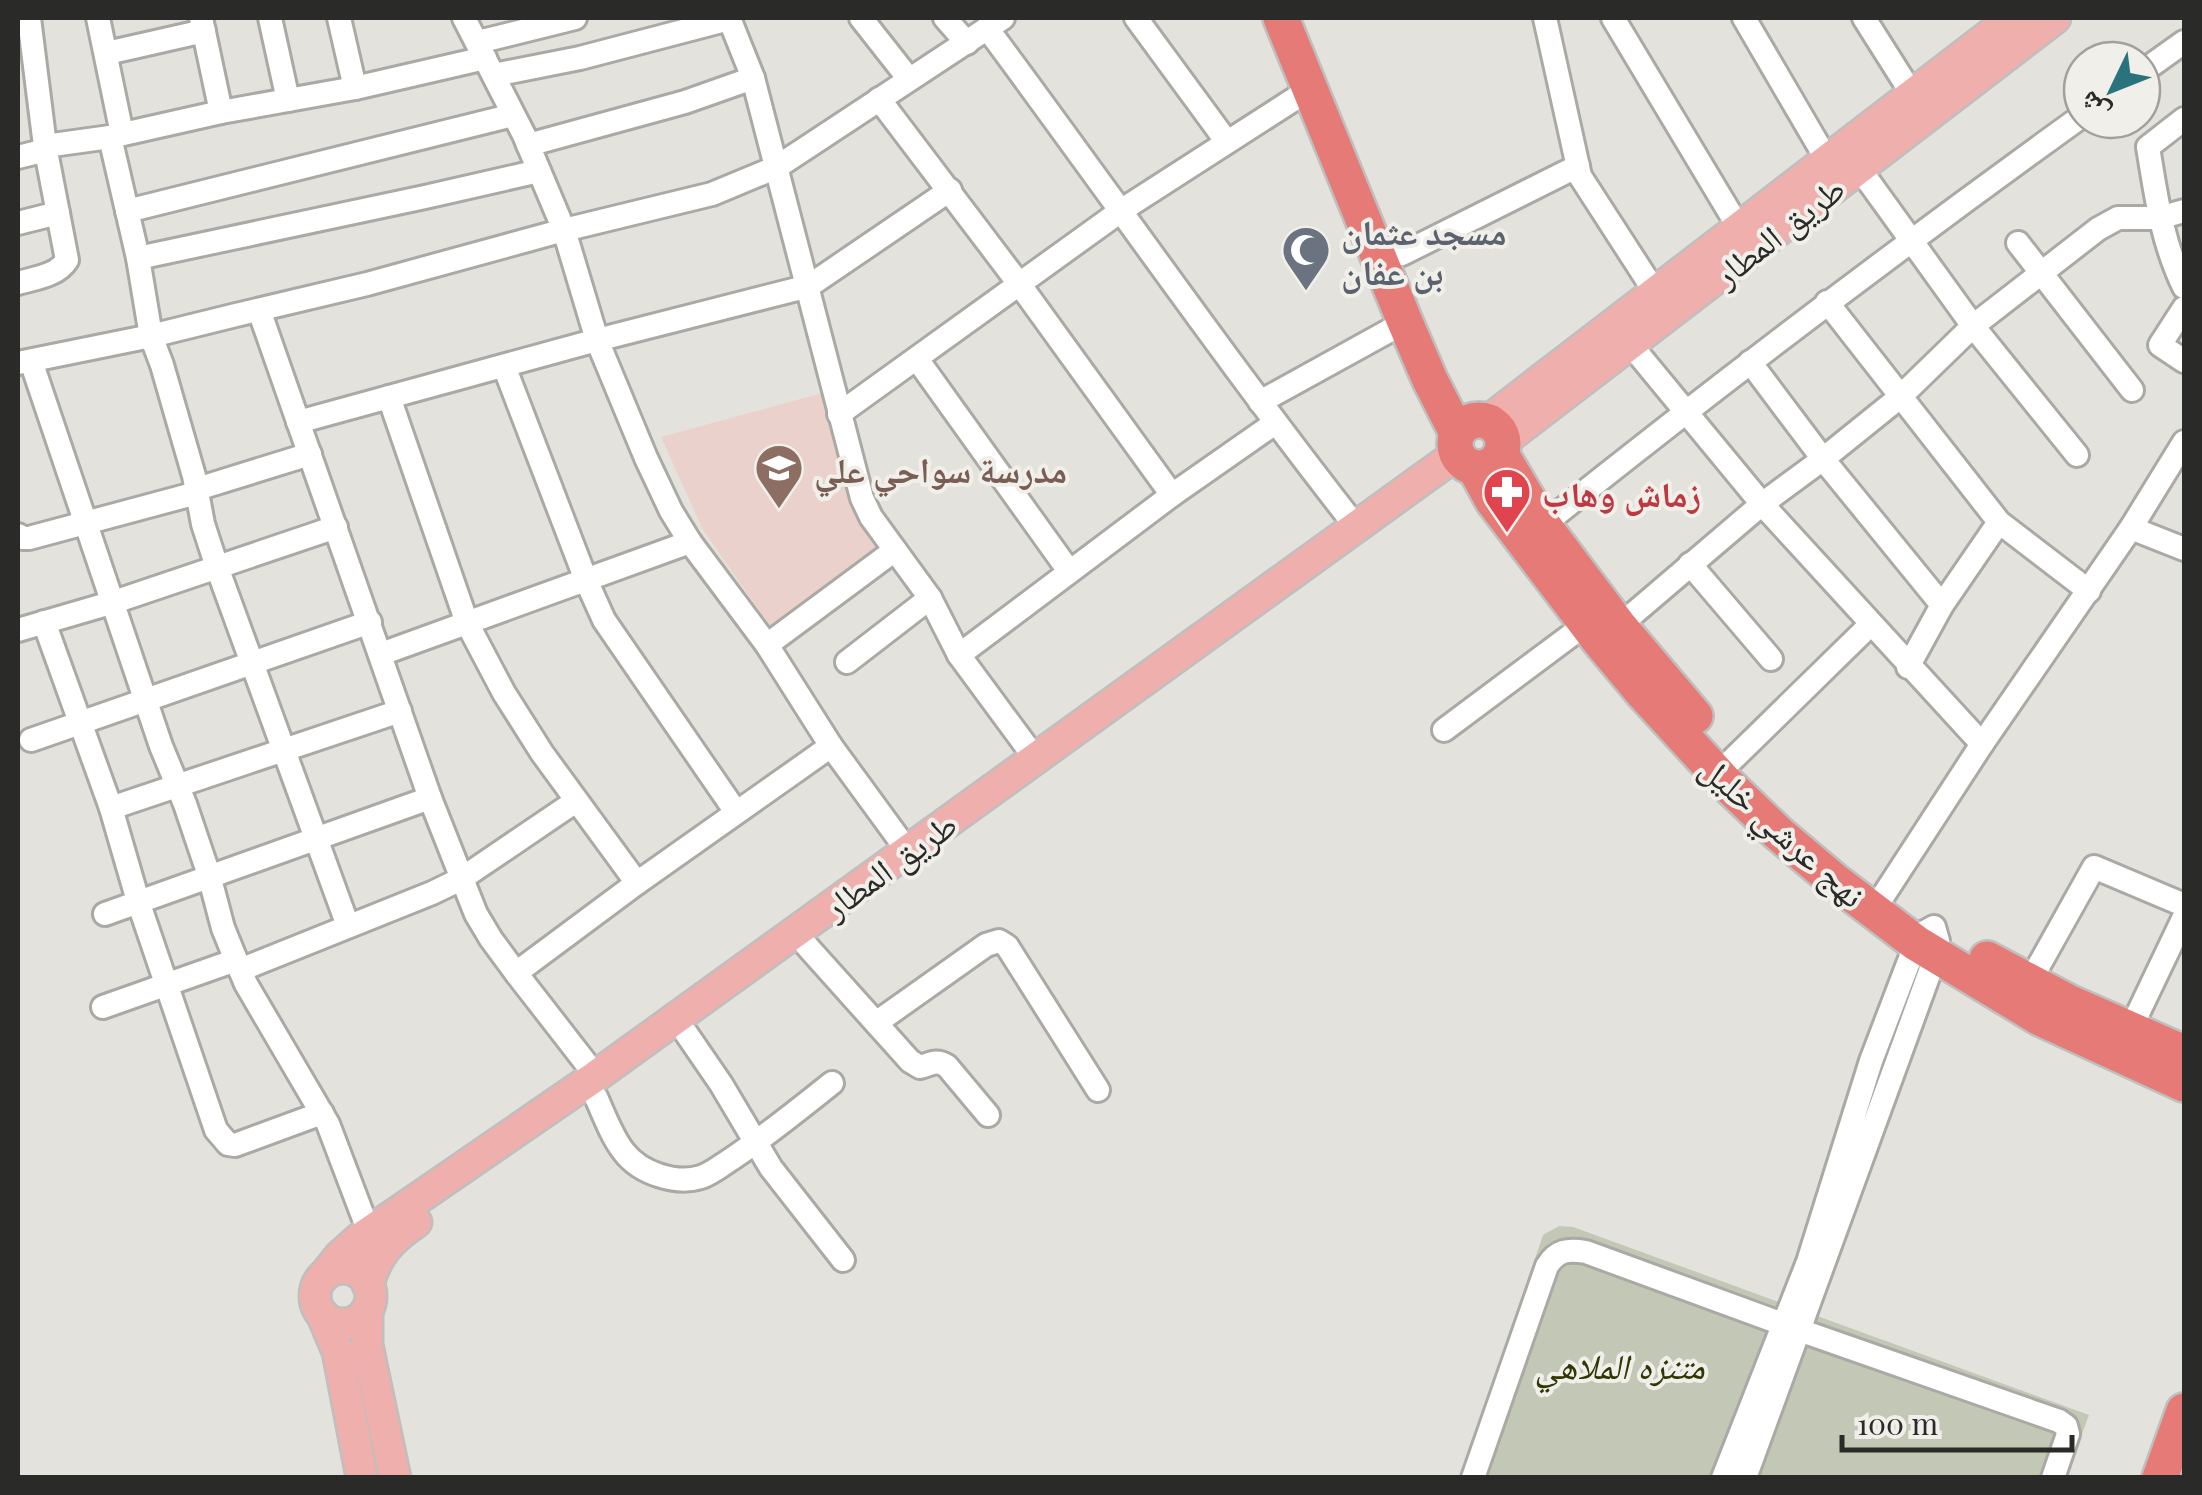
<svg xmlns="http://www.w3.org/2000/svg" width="2202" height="1495" font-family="'Playfair Display','Noto Naskh Arabic',serif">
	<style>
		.education { fill: #ebd1cb }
		.green { fill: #c3c7b5 }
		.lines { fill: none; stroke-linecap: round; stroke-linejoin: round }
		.minor-casing { stroke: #aaa9a4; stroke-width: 28 }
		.major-casing { stroke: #bfbfbe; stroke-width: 35 }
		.highway-casing { stroke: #bfbfbe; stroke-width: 40 }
		.minor { stroke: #fff; stroke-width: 22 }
		.major { stroke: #efafad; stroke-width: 30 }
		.highway { stroke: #e57a77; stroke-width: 35 }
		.labels { text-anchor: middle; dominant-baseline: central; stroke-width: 8; stroke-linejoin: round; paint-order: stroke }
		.worship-label { font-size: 35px; font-weight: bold; fill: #5b616d; stroke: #f0efea; text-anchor: start }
		.street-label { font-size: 35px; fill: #2a2a28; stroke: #f0efea }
		.education-label { font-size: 35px; font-weight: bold; fill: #785e54; stroke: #f0efea; text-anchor: start }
		.health-label { font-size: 35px; font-weight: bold; fill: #be3a42; stroke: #f0efea; text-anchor: start }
		.park-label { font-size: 35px; font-style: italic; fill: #303703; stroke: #f0efea }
	</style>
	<rect width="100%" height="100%" fill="#e3e2dd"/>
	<path class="education" d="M823,393L853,491L887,552L773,630L703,530L661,437Z"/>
	<path class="green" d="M1559,1226L1573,1227L2089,1415L2066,1477L1461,1478L1543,1235Z"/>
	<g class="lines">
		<g class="minor-casing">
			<g id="minor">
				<path d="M98,18L122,134"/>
				<path d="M201,18L221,112"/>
				<path d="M270,18L288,100"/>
				<path d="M339,18L355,88"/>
				<path d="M464,18L524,135L564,230L597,340L646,458L671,511L690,542L767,645L831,746L907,850"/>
				<path d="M729,18L753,78L862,498L871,517L930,598L959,655L1035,758"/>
				<path d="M861,18L909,79"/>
				<path d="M945,18L967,43"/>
				<path d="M1136,18L1227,142"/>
				<path d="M1545,18L1580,176L1655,292"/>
				<path d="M1613,18L1739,228"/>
				<path d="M1744,18L1827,160"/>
				<path d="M1864,18L1912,94"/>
				<path d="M987,28C1111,195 1229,365 1357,528"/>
				<path d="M478,42L575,18"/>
				<path d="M107,53L204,31"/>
				<path d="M2142,72L2184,42"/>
				<path d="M494,75L580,58L729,19"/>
				<path d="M879,99L1020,285L1172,495"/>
				<path d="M2184,119L2148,147C2156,196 2162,242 2184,287"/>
				<path d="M528,145L685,102L753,78"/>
				<path d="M45,146L110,137"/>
				<path d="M18,157L46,150"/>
				<path d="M1859,168L1973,326L2077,455"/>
				<path d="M127,211L513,115"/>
				<path d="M18,223L58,213"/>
				<path d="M2018,243L2132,390"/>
				<path d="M1402,254L1578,166"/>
				<path d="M138,258L425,197L539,171"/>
				<path d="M18,283C35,278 57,276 67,260L45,146L29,18"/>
				<path d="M1827,302L1999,522L2089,591"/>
				<path d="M2184,308L2160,345L2184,361"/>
				<path d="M259,310L430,798L476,914L491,939L516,973L596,1076"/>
				<path d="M1630,344L1762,504L1982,744"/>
				<path d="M917,359L1069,571"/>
				<path d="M31,361L161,746L185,804L209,875L223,928L236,960L246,984L328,1124L369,1232"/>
				<path d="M1750,362L1823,459L1942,605"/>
				<path d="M18,363L151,336L236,315L367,284L564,230L712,194L777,167L1003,18"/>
				<path d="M504,366L586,580L604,620L736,812"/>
				<path d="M389,397L467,623L504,693L542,753L637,883"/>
				<path d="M1260,402L1405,322"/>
				<path d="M839,414L1122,210L1310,89"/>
				<path d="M298,422L597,340L809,286L950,190"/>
				<path d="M197,489L310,454"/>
				<path d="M1543,525C1719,384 1899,248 2082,116"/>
				<path d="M2131,528L2184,549"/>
				<path d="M18,535L23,538H29L197,493"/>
				<path d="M1690,564L1771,659"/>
				<path d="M44,622L111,808L138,901L216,1130L228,1144L235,1145L322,1113"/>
				<path d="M1619,626L1762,504L1823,459L1900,397L1973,326L2098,229L2118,218H2159L2184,211"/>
				<path d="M18,630L114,602L336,527"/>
				<path d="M767,645L895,550"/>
				<path d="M381,654L690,542"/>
				<path d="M959,655L1172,495L1275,423"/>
				<path d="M847,662L930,598"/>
				<path d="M1908,667L1942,605L1999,522"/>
				<path d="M1444,730L1586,624"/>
				<path d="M31,740L370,622"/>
				<path d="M1732,760L1871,624"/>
				<path d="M111,808L400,711"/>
				<path d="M1883,896L1982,744L2131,528L2184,442"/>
				<path d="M105,914L430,798"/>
				<path d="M348,926L217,567L203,524L194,476L162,365L151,336L138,258L110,137L221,112L355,88L485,58"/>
				<path d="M806,945L910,1061L920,1067C931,1064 936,1059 947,1066L988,1115"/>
				<path d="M240,970L432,893L461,879L576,801"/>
				<path d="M516,973L637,883L831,746"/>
				<path d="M2029,983L2094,867L2184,905"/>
				<path d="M103,1007L236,960"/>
				<path d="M876,1023L986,945L999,941L1007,946L1098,1090"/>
				<path d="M2130,1030L2184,917"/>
				<path d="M686,1033L721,1084L771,1168L843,1260"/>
				<path d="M596,1097C604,1115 612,1137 624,1152C640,1173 676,1185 701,1177C710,1174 719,1167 727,1162C764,1138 798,1110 832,1083"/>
				<path d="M1473,1478L1547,1266C1557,1250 1568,1249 1586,1252L1799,1330L2059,1421L2066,1426L2068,1434L2053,1478"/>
				<path d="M1723,1478L1808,1262L1871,1061L1916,943L1923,933L1934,927L1938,941L1936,955L1745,1478"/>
			</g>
		</g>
		<g class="major-casing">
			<g id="major">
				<path d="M1483,420L1493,417L2012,18"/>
				<path d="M1503,444L1510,436L2055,18"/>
				<circle cx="343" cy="1296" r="28"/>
				<path d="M324,1276L340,1256L359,1239L596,1076L1457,454"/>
				<path d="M368,1285C376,1254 391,1239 416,1222"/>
				<path d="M367,1310V1345L395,1478"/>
				<path d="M322,1314L338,1352L362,1478"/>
			</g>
		</g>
		<g class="highway-casing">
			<g id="highway">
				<path d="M1281,18L1405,322L1430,380L1457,433"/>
				<circle cx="1479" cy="444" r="24"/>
				<path d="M1501,454L1543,525L1619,626L1695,716"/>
				<path d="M1475,468L1493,501L1598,639L1643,693L1724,781L1778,833L1836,882L1916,943L2040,1018L2184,1084"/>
				<path d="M1987,959L2068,1002L2184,1053"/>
				<path d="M2160,1478L2184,1411"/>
			</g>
		</g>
		<use href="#minor" class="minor"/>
		<use href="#major" class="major"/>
		<use href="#highway" class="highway"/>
	</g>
	<defs>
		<g id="mosque-pin" transform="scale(2.5)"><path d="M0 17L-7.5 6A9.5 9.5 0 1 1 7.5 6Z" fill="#6b7280" stroke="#f0efea"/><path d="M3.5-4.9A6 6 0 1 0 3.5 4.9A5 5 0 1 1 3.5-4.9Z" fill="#fff"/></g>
		<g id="school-pin" transform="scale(2.5)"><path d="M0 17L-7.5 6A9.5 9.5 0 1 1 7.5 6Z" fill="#8d6e63" stroke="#f0efea"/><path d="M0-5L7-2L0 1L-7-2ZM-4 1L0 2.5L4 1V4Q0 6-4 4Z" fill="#fff"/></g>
		<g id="pharmacy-pin" transform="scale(2.5)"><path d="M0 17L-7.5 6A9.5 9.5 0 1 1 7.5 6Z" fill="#e0444e" stroke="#f0efea"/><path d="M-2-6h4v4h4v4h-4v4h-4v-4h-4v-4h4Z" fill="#fff"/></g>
	</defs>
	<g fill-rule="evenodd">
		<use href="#mosque-pin" x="1306" y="250"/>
		<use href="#school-pin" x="779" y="468"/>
		<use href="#pharmacy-pin" x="1507" y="492"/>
	</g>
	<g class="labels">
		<g class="worship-label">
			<text x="1341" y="230">مسجد عثمان<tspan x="1341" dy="40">بن عفان</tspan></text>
		</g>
		<g class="street-label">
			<text transform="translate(1778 230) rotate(-38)">طريق المطار</text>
			<text transform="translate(1784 830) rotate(42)">نهج عرشي خليل</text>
			<text transform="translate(889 864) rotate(-36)">طريق المطار</text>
		</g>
		<g class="education-label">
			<text x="814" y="468">مدرسة سواحي علي</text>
		</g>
		<g class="health-label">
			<text x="1542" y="492">زماش وهاب</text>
		</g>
		<g class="park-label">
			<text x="1620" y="1364">متنزه الملاهي</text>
		</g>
	</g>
	<rect width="2202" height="1495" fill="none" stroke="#2a2a28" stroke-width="40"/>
	<g transform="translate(2112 90) rotate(227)"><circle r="48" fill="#f0efea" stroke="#a1a09c" stroke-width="2.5"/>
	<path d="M0-8L18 38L0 25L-18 38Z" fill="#2a737c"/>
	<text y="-15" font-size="28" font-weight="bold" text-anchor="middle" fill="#2a2a28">ش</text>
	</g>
	<path d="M1842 1435v15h230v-15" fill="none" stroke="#2a2a28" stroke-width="5"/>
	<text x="1857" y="1435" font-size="30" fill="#2a2a28" stroke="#f0efea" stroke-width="8" paint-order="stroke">100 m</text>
</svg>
